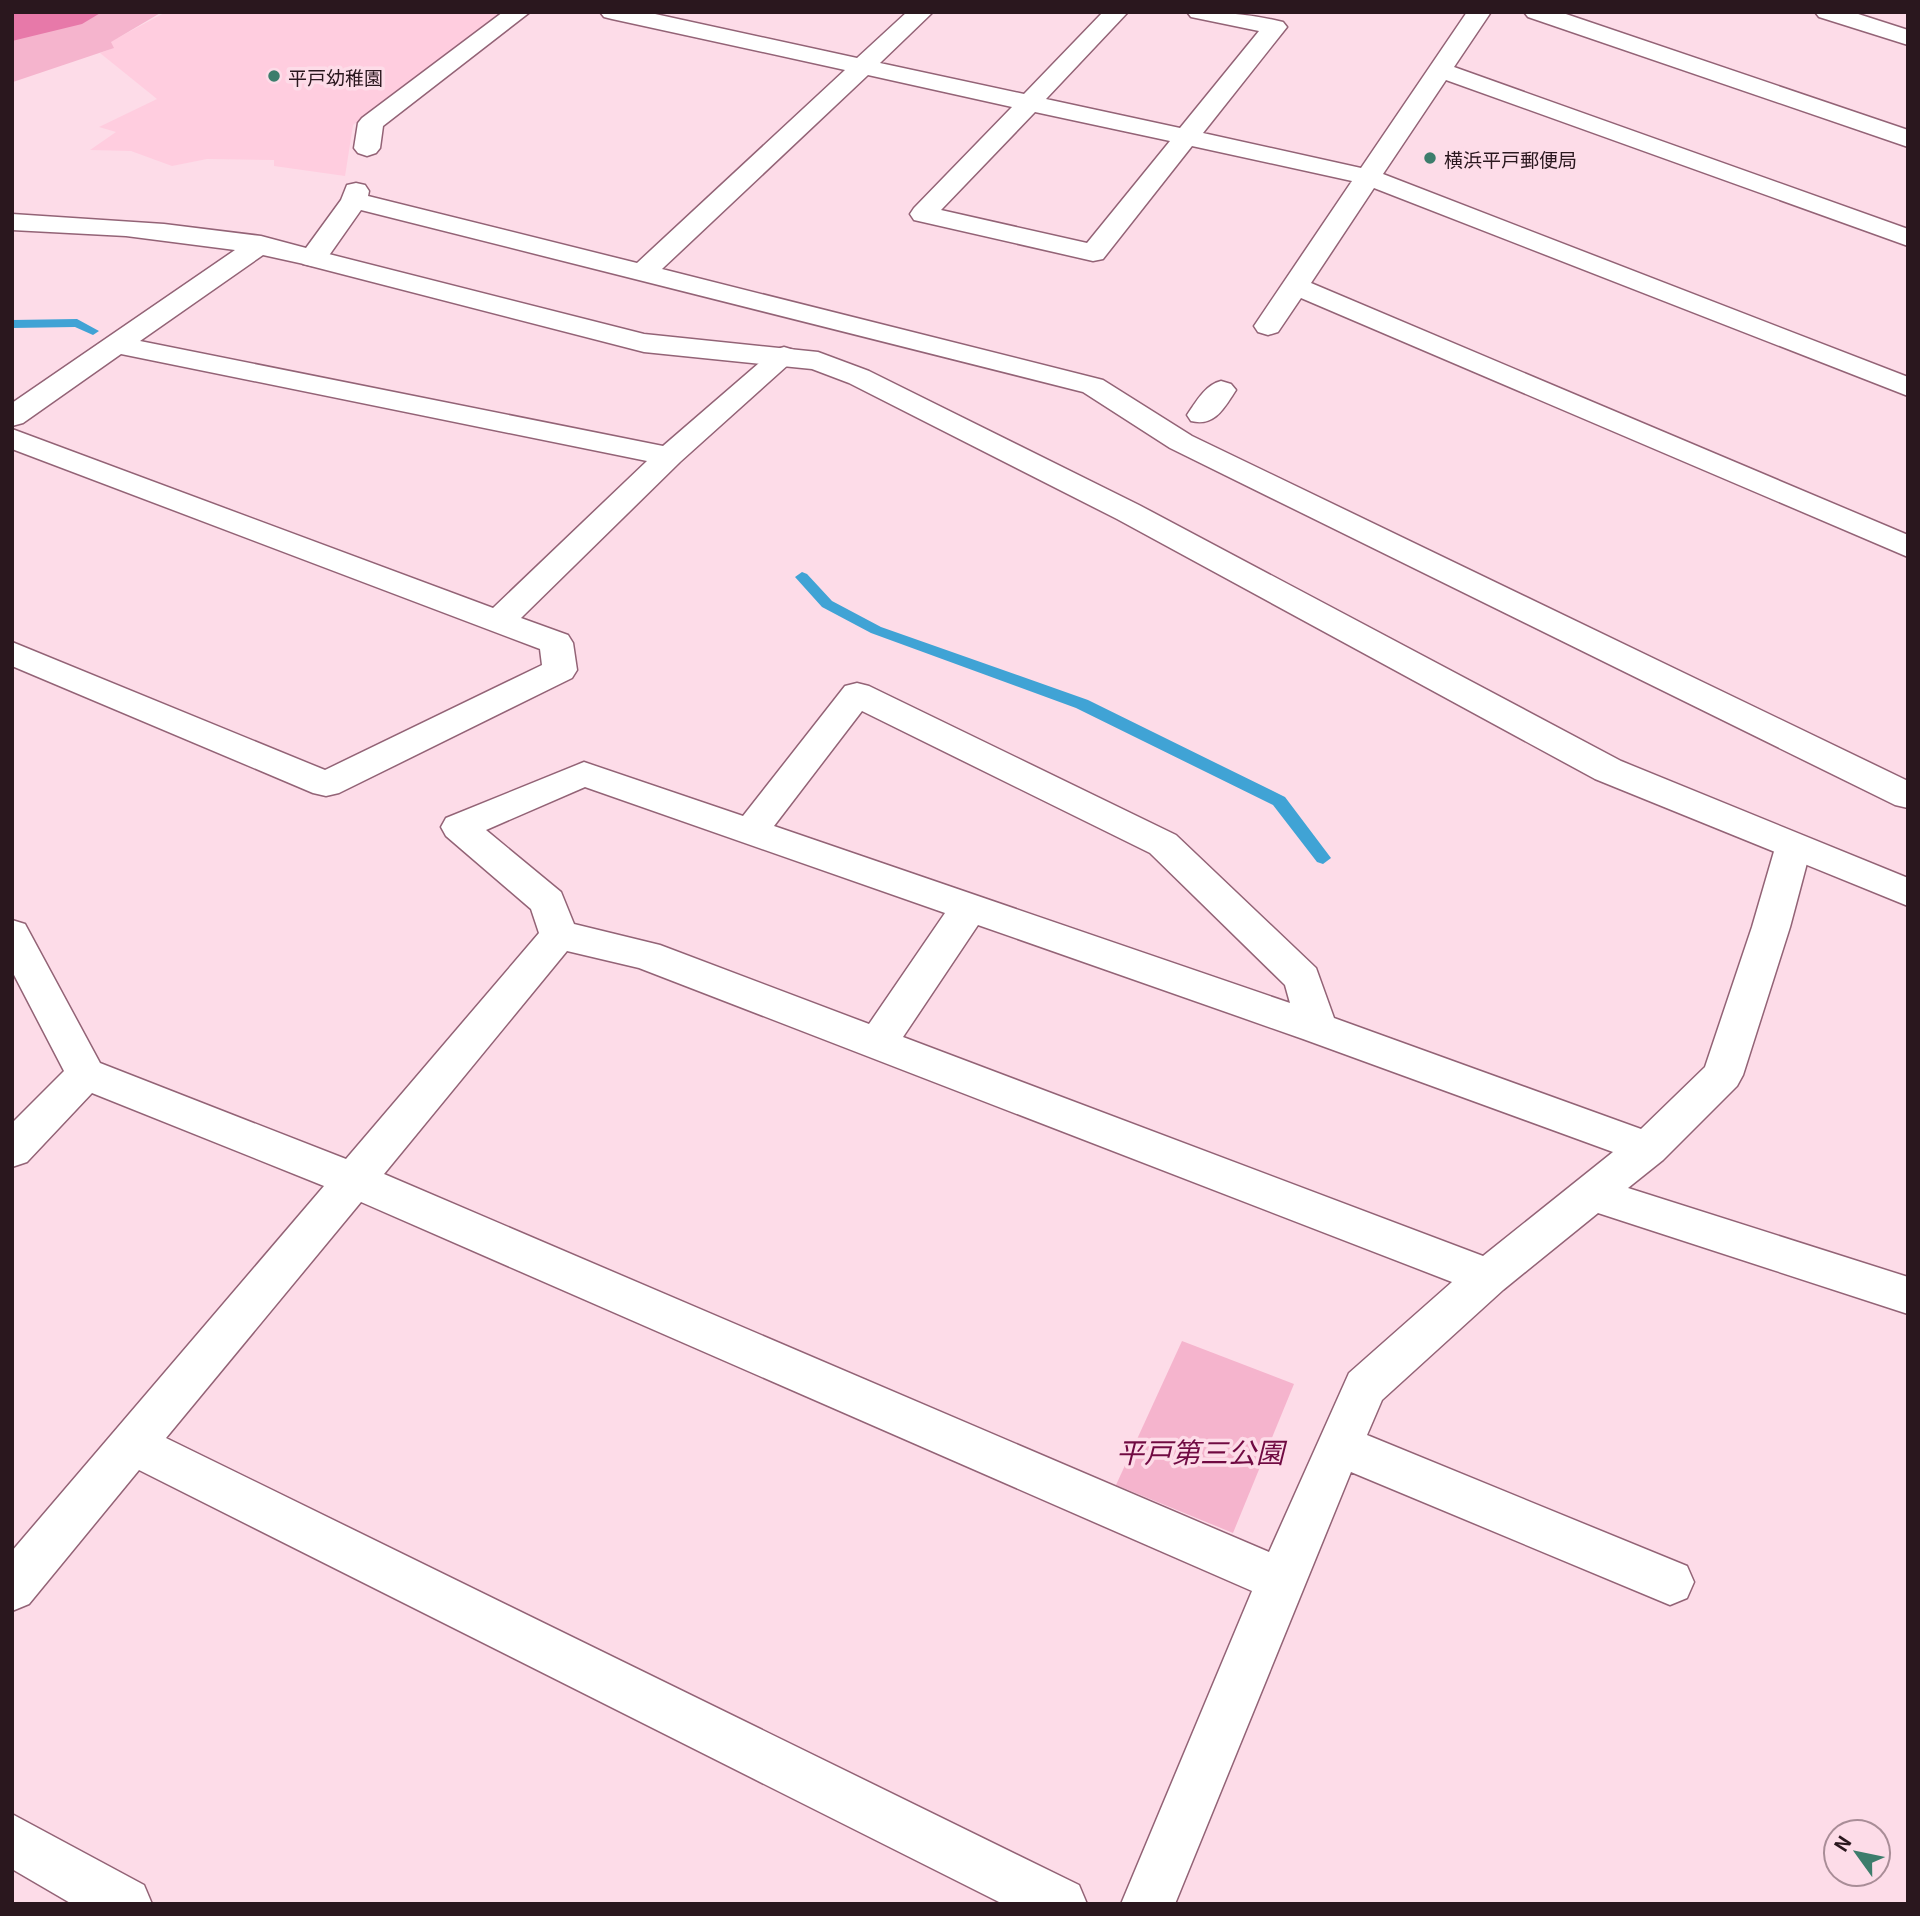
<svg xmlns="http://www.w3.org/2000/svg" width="1920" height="1916" font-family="Georgia,'Noto Sans JP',serif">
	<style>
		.built { fill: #ffcddf }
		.green { fill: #f5b4cd }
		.forest { fill: #e779a9 }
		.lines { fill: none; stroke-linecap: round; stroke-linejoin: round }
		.stream { fill: #40a3d5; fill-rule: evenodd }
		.street-casing { stroke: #936376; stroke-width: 3 }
		.secondary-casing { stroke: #936376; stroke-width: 3 }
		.street { fill: #fff; fill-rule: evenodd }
		.secondary { fill: #fff; fill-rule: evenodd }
		.poi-dot { fill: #3d7d6c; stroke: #fddce8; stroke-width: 2.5 }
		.labels { text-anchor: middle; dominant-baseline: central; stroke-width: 7; stroke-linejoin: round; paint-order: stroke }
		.far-poi-label { font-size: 19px; fill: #2a171e; stroke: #fddce8; text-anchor: start }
		.near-park-label { font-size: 28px; font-style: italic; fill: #700a42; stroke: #fddce8 }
	</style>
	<rect width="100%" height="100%" fill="#fddce8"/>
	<path class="built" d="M166,12H502L353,125L345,176L274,166V160L207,159L172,166L131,151L90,150L116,132L99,127L157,99L100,53L113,48L110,42Z"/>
	<g class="green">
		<path d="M12,12H162L111,42L114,48L13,82Z"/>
		<path d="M1182,1341L1294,1384L1233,1533L1116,1485Z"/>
	</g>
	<path class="forest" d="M12,12H102L82,24L12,41Z"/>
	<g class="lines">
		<g class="stream">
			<path d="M77,319L99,331L93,335L75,327L12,328V320Z"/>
			<path d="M802,572L807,574L832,601L881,627L1088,700L1285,797L1331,858L1323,864L1317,862L1273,805L1076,708L871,633L822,607L795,577Z"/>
		</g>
		<g class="street-casing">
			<g id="street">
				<path d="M503,12H530L383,126L380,148L376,153L367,156L358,153L354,148L358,123L362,118Z"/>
				<path d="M600,12H646L857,58L907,12H933L880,63L1024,94L1103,12H1128L1046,99L1180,128L1259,31L1191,17L1187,12C1221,12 1251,14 1283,22L1287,27L1203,133L1361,168L1467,12H1491L1454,67L1908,229V246L1446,80L1383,174L1908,377V396L1374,188L1311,283L1908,535V557L1301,298L1278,332L1268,335L1258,332L1254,326L1352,181L1192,146L1103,259L1093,261L914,220L910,214L914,208L1012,107L868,75L662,269L1103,380L1192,436L1908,781V808L1895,805L1170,448L1083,392L361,210L323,264L313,266L263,255L140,341L663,446L774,350L784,347L794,350L798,356L680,462L521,618L568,635L573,643L577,670L572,678L339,793L326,796L313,793L12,666V642L325,770L542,665L540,649L12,449V429L493,608L647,461L121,354L23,423L12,426V403L235,250L126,236L12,230V214L164,224L261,236L306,248L341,200L347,185L356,183L365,185L369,191L368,196L637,263L845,70L612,19L604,17ZM1035,112L1170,141L1087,243L941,210Z"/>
				<path d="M1524,12H1560L1908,130V147L1528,17Z"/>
				<path d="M1221,381L1231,384L1236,390C1224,408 1215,427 1191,421L1187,415C1196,402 1205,385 1221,381Z"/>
				<path d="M857,683L869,686L1176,835L1316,968L1334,1018L1641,1129L1705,1067L1752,927L1775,848L1780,839L1793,835L1806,839L1811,848L1790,927L1743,1075L1737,1086L1663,1160L1628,1188L1908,1277V1314L1598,1213L1503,1290L1382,1400L1367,1435L1687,1566L1694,1582L1687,1598L1670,1605L1351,1472L1175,1904H1121L1252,1591L361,1202L166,1438L1079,1885L1087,1904H1003L139,1470L29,1604L12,1611V1551L324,1186L92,1093L27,1162L12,1167V1123L64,1071L12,971V920L25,924L100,1063L346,1159L539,933L531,909L446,836L441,827L446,818L584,762L743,816L845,686ZM862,711L1150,853L1285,985L1290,1003L774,826ZM585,787L945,913L869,1024L660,945L574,924L561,892L486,830ZM978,925L1303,1039L1613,1152L1483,1256L903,1037ZM567,951L639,968L1452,1282L1349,1373L1269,1552L384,1174Z"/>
				<path d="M12,1814L144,1885L152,1904H72L12,1869Z"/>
			</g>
		</g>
		<g class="secondary-casing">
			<g id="secondary">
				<path d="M1815,12H1852L1908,30V45L1819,17Z"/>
				<path d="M313,250L644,334L818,352L869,371L1139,505L1621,761L1908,878V906L1595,779L1117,519L849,383L812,369L644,352L303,264L299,258L303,252Z"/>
			</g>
		</g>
		<use href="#street" class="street"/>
		<use href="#secondary" class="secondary"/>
	</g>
	<g class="poi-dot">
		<circle cx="274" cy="76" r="7"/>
		<circle cx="1430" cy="158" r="7"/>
	</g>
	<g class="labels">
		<g class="far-poi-label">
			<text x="288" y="76">平戸幼稚園</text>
			<text x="1444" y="158">横浜平戸郵便局</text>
		</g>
		<g class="near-park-label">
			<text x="1200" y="1451">平戸第三公園</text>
		</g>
	</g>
	<rect width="1920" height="1916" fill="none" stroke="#2a171e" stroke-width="28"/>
	<g transform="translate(1857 1853) rotate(303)"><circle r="33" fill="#fddce8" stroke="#a98d97" stroke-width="2"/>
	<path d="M0-5L12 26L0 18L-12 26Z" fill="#3d7d6c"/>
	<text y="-10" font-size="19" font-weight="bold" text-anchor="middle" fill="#2a171e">N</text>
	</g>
</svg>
